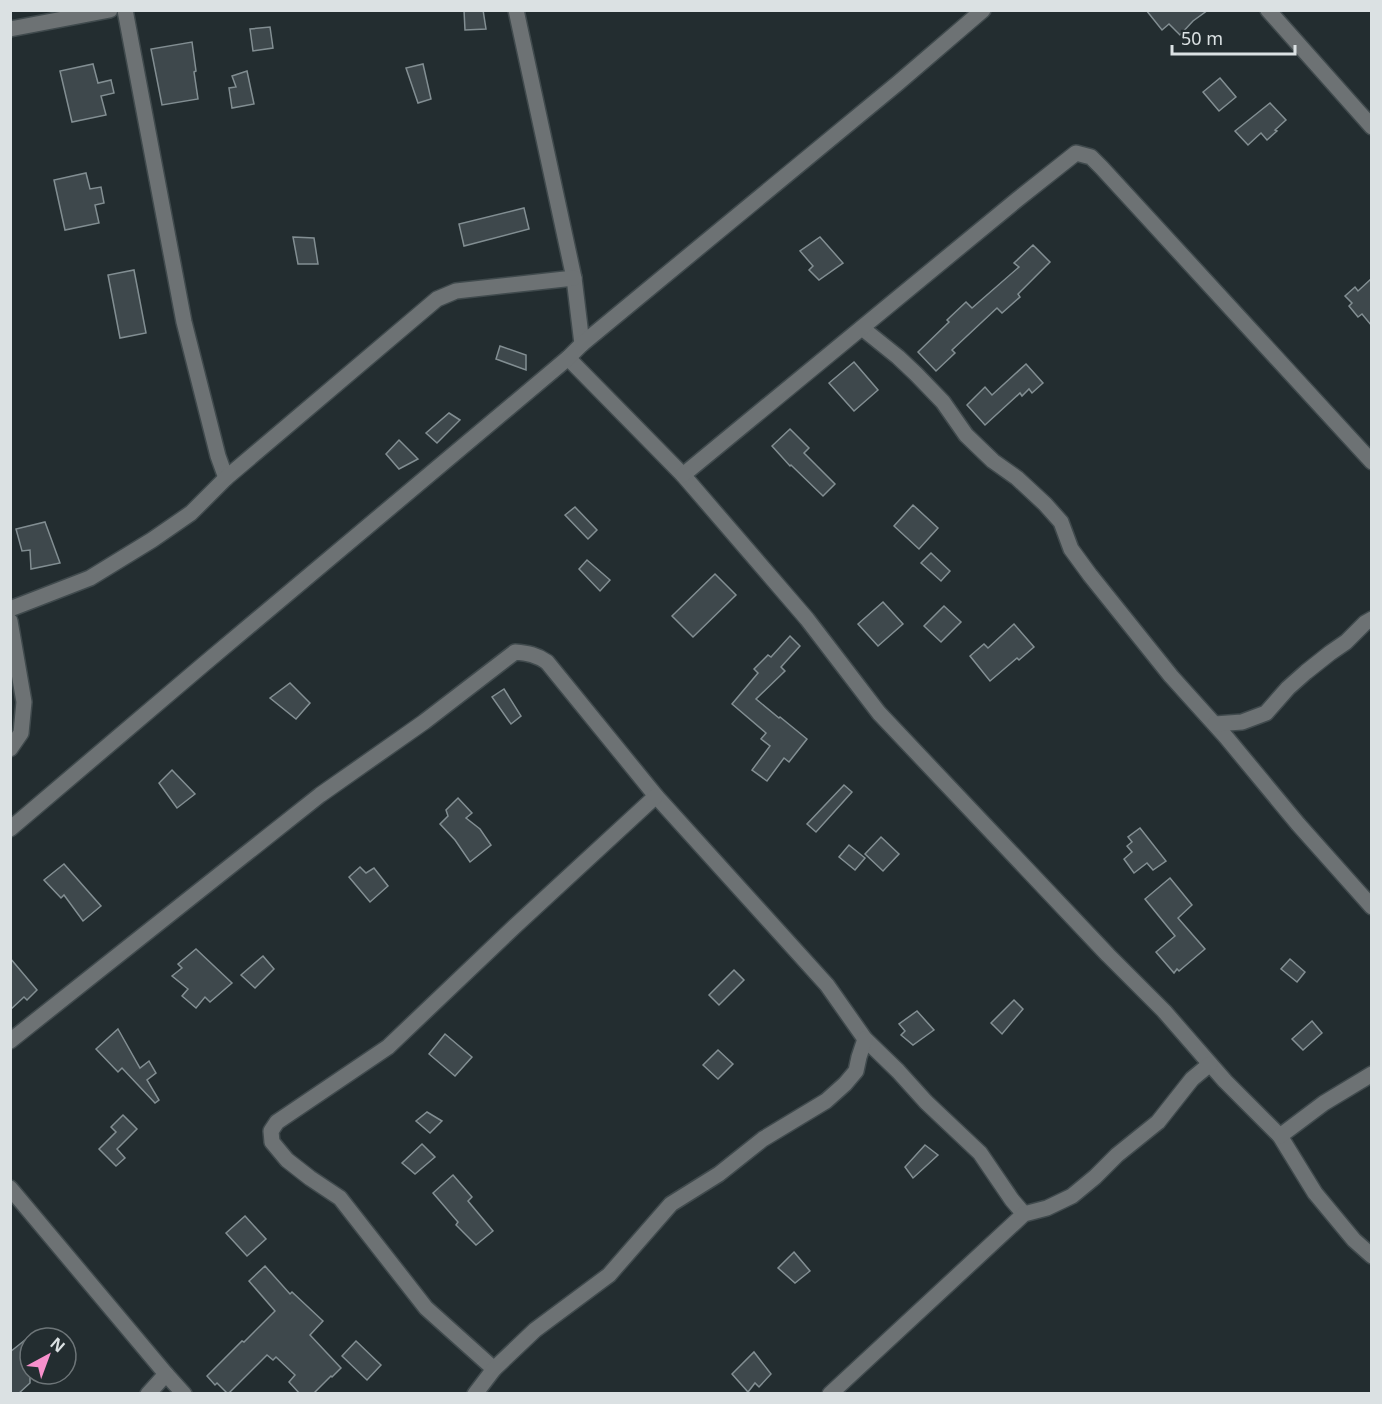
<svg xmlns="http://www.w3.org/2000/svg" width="1382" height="1404" font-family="'Noto Sans',sans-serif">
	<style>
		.building { fill: #3e484c; stroke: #828e92; stroke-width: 1.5 }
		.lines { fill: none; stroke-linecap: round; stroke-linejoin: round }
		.minor-casing { stroke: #404a4d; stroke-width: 18 }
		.minor { stroke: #6d7274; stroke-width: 15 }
	</style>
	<rect width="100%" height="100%" fill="#232d30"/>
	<g class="building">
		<path d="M464,10H483L486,29L465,30Z"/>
		<path d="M1146,10H1208L1193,21L1180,35L1169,24L1162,30Z"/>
		<path d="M270,27L273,48L253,51L250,29Z"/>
		<path d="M192,42L196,71L194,72L198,99L162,105L151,49Z"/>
		<path d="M93,64L98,83L111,80L114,93L101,96L106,115L72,122L60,71Z"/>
		<path d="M423,64L431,99L418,103L406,68Z"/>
		<path d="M247,71L254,104L232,108L229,88L236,87L232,76Z"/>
		<path d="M1220,78L1236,97L1219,111L1203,92Z"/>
		<path d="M1270,103L1286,120L1275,130L1277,131L1267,140L1261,133L1248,145L1235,131Z"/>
		<path d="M86,173L90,189L101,187L104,203L95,205L99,223L65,230L54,180Z"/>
		<path d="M524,208L529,229L464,246L459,224Z"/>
		<path d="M293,237L314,238L318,264H298Z"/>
		<path d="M820,237L843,263L819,280L809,270L813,266L800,251Z"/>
		<path d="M1033,245L1050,262L1018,294L1020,297L1002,313L997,308L952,350L955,353L936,371L918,352L949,322L947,320L966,302L972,308L1019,267L1014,263Z"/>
		<path d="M134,270L146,333L120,338L108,275Z"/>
		<path d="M1371,279V325L1362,314L1358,317L1349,306L1352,303L1345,296L1355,287L1358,291Z"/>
		<path d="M500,346L526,355V370L496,359Z"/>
		<path d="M854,362L878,390L854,411L829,383Z"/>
		<path d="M1026,364L1043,383L1032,393L1029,389L1022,396L1020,393L985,425L967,405L985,387L992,395Z"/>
		<path d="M449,413L460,420L437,443L426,433Z"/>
		<path d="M790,429L809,448L804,453L835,484L823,496L791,465L790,466L772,446Z"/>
		<path d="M399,440L418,459L399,469L386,454Z"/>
		<path d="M913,505L938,528L919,549L894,526Z"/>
		<path d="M575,507L597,530L588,539L565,515Z"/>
		<path d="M45,522L60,563L31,569L30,550L22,551L16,529Z"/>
		<path d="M931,553L950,571L941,581L921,563Z"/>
		<path d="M587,560L610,580L600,591L579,569Z"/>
		<path d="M715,574L736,595L693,637L672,616Z"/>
		<path d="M883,602L903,624L878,646L858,624Z"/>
		<path d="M944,606L961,622L941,642L924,626Z"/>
		<path d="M1014,624L1034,647L1019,660L1017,658L990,681L970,656L984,644L988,648Z"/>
		<path d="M790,636L800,646L781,667L785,671L756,699L779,718L780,717L807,739L789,762L784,758L767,781L752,770L770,746L761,739L766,733L732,704L758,673L754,669L768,655L771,657Z"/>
		<path d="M290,683L310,703L296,719L270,698Z"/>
		<path d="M504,689L521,716L511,724L492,697Z"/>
		<path d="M172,770L195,794L177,808L159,783Z"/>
		<path d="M844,785L852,792L816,832L807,824Z"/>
		<path d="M458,798L472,813L466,818L480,829L491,845L470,862L455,840L440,824L448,816L446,810Z"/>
		<path d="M1140,828L1166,861L1153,870L1147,863L1134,873L1124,859L1132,852L1127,846L1132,842L1128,837Z"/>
		<path d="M881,837L899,854L883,871L865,854Z"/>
		<path d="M849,845L865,858L855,870L839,857Z"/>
		<path d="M64,864L101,906L83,921L64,895L61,898L44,880Z"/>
		<path d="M360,867L366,873L374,868L388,886L370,902L349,877Z"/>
		<path d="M1170,878L1192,905L1178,918L1205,949L1179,971L1177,969L1174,973L1156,952L1175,936L1145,899Z"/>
		<path d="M196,949L232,983L210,1002L205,997L196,1008L182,996L188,989L172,976L182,968L178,964Z"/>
		<path d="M263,956L274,969L255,988L241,975Z"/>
		<path d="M10,958L37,990L27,1000L24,997L10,1010Z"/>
		<path d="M1290,959L1305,972L1297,982L1281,969Z"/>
		<path d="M734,970L744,980L719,1005L709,995Z"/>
		<path d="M1014,1000L1023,1009L1002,1034L991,1023Z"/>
		<path d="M917,1011L934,1030L913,1045L901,1035L905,1031L899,1024Z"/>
		<path d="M1312,1021L1322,1033L1303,1050L1292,1039Z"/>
		<path d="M118,1029L140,1068L149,1061L156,1073L147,1080L159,1100L155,1103L122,1068L118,1072L96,1049Z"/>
		<path d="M445,1034L472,1057L455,1076L429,1054Z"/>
		<path d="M718,1050L733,1064L718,1079L703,1065Z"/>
		<path d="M427,1112L442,1121L430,1133L416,1121Z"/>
		<path d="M123,1115L137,1129L117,1149L125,1158L116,1166L99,1149L116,1132L111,1127Z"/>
		<path d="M422,1144L435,1157L415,1174L402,1163Z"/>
		<path d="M925,1145L938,1155L913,1178L905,1167Z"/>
		<path d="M453,1175L472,1197L468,1201L493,1231L476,1245L456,1225L458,1222L433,1193Z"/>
		<path d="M245,1216L266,1239L247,1256L226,1233Z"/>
		<path d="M794,1252L810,1271L795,1283L778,1268Z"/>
		<path d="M265,1266L290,1294L292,1292L323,1321L310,1335L341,1368L332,1377L331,1376L313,1394H300L289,1382L295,1375L276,1357L273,1360L267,1355L228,1394L217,1383L215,1385L207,1376L242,1341L244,1342L275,1311L249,1281Z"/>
		<path d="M30,1336V1383L18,1394H10V1352Z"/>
		<path d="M356,1341L381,1365L367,1380L342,1356Z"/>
		<path d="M754,1352L771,1374L759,1387L755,1383L748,1392L732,1374Z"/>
	</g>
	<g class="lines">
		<g class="minor-casing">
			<g id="minor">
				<path d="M125,10L184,322L218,456L226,478"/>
				<path d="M516,10L574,278L582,344"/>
				<path d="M1268,10L1372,127"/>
				<path d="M10,29L110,10"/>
				<path d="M862,328L898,357L916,374L943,402L966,435L993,461L1017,478L1045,504L1061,522L1071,549L1090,575L1171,676L1226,737L1298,824L1372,907"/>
				<path d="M568,358L683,475L807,619L879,713L1108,955L1164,1011L1225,1081L1280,1136L1315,1193L1354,1240L1372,1256"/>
				<path d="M683,475L1018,199L1076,153L1091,157L1102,168L1372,462"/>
				<path d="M10,609L90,578L152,540L191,513L226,478L437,299L456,291L574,278"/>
				<path d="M10,621L24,702L21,733L10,749"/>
				<path d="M1215,724L1242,722L1266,713L1288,688L1306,672L1330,653L1346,642L1365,623L1372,619"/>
				<path d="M10,829L204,664L568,358L582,344L898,83L983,10"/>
				<path d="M10,1041L320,795L424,722L515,652C528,653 537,655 547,662L656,796L827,985L865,1039L898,1071L926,1102L980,1153L1012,1200L1024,1214"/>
				<path d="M1280,1136L1324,1103L1372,1074"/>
				<path d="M10,1188L166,1374L184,1394"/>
				<path d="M494,1369L426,1308L340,1198L310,1178L287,1160L272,1142L271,1131L277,1122L388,1047L514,927L656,796"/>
				<path d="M148,1394L166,1374"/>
				<path d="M475,1394L494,1369L535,1330L609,1275L671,1204L719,1174L763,1139L826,1101L845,1084L856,1071L859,1057L865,1039"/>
				<path d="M830,1394L1024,1214L1047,1208L1072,1196L1095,1177L1117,1155L1158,1122L1192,1079L1210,1064"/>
			</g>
		</g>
		<use href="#minor" class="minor"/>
	</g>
	<rect width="1382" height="1404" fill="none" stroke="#dbe1e3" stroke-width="24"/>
	<g transform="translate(48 1356) rotate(41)"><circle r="28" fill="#232d30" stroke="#6d7578" stroke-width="1.5"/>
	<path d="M0-4.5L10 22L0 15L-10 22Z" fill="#f890cc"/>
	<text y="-9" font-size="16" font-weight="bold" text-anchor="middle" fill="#dbe1e3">N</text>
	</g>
	<path d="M1172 45v9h123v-9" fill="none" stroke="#dbe1e3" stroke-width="3"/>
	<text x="1181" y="45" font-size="18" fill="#dbe1e3" stroke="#232d30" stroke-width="4.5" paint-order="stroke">50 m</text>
</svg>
